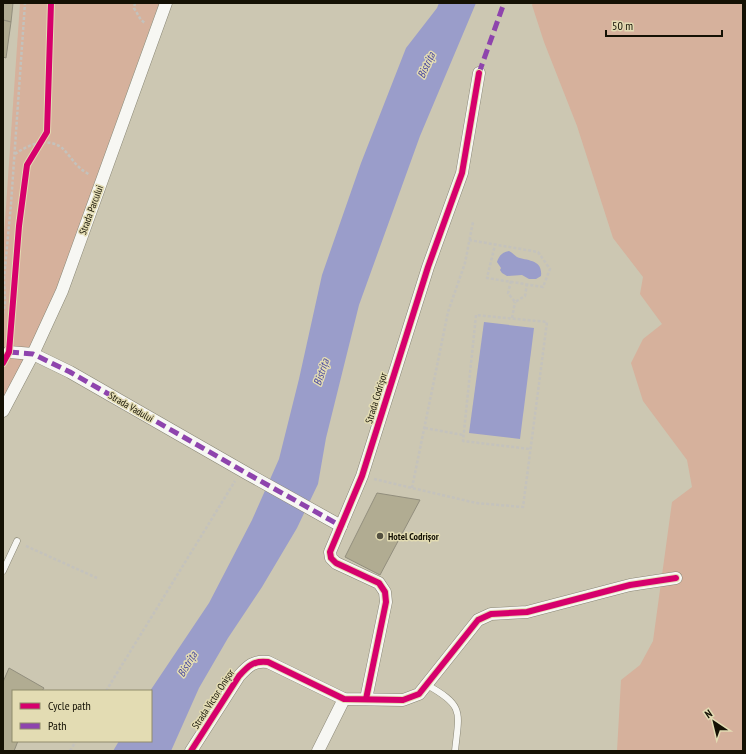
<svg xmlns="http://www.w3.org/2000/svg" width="746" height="754" font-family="'PT Sans Narrow',sans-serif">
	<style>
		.green { fill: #d6b19c }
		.water { fill: #9a9dca }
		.building { fill: #b1ac92; stroke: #928e7d }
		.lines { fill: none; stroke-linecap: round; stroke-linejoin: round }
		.lane-casing { stroke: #898675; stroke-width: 7 }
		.street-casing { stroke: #898675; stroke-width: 13 }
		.path { stroke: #c4c2bc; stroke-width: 2.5; stroke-dasharray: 3 2; stroke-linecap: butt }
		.lane { stroke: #f7f7f3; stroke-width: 6 }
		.street { stroke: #f7f7f3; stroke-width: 12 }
		.quiet { stroke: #8e44ad; stroke-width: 5; stroke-dasharray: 10 5; stroke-linecap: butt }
		.cycleway-casing { stroke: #e3dcb3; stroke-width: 8 }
		.cycleway { stroke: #d6006c; stroke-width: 6 }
		.poi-dot { fill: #545141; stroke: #e3dcb3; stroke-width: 1.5 }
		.labels { text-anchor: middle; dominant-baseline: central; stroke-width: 3; stroke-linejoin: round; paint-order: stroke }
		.street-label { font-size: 10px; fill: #141104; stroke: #e3dcb3 }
		.poi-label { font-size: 10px; font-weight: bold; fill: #141104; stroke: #e3dcb3; text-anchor: start }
		.water-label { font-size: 11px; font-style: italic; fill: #46459e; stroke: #e3dcb3 }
	</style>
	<rect width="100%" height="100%" fill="#ccc7b2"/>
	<g class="green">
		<path d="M20,3H159L33,354L3,415V250Z"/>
		<path d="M533,3H743V751H617L621,680L640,665L653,641L672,502L692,487L687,460L643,401L631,363L643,339L662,324L640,294L643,277L613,238L577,126L544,42L532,5Z"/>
	</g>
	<g class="water">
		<path d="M439,3H476L420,136L359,305L326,438L318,484L297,528L262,587L228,638L199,688L171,751H113L119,741H151V691H150L209,603L252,520L279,459L299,379L322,275L361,163L406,48L437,8Z"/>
		<path d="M509,251C513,253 514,255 517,257C527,261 543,259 541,276L536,279H529L522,275L507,276L502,273L500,270L501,268L497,262C499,256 502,252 509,251Z"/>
		<path d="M484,322L534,328L520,439L469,433Z"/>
	</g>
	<g class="building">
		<path d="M3,3H13L11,22L3,20Z"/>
		<path d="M3,20L11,22L6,58L3,57Z"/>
		<path d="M377,493L420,500L380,575L345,557Z"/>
		<path d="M9,668L44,688L42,691H13V741H18L14,751H3V682Z"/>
	</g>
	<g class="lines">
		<g class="lane-casing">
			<g id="lane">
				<path d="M3,571L17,541"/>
				<path d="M427,685C465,706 459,712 455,751"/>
			</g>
		</g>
		<g class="street-casing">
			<g id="street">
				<path d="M9,352L33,354L70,372L248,474L341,526"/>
				<path d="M3,411L33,354L62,291L166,3"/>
				<path d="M366,699L386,602L385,592L379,583L336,563L331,558L330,552L362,476L428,267L462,173L479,73"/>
				<path d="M191,751L239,676C248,666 254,660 268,662L344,699L403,700L419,694L478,620L491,614L527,612L630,585L676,578"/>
				<path d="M318,751L344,699"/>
			</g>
		</g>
		<g class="path">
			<path d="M135,3L134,8L141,20L145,23"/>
			<path d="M15,154C28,145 46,137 61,147C68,153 73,162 80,168C83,171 87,173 90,175"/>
			<path d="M469,240L538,252L550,269L543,287L487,278L495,245"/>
			<path d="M511,281L508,293L515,302L525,296L527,284"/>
			<path d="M3,314L5,303L4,278L11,204L25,3"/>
			<path d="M512,318L515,302"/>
			<path d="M10,338L19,226L27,165L47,132L51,3"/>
			<path d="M425,428L463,435"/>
			<path d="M374,479L476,503L523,507L547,322L476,315L463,441L530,449"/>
			<path d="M412,488L448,312L465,263L473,222"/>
			<path d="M26,546L97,578"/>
			<path d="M106,691L235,481"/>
			<path d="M70,751L76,741"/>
		</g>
		<use href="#lane" class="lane"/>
		<use href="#street" class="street"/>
		<g class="quiet">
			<path d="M479,73L504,3"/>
			<path d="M9,352L33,354L70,372L248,474L341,526"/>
		</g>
		<g class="cycleway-casing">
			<g id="cycleway">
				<path d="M3,363L9,352L19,226L27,165L47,132L51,3"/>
				<path d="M366,699L386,602L385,592L379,583L336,563L331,558L330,552L362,476L428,267L462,173L479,73"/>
				<path d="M191,751L239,676C248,666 254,660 268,662L344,699L403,700L419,694L478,620L491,614L527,612L630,585L676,578"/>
			</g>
		</g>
		<use href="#cycleway" class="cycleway"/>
	</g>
	<circle class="poi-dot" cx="380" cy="536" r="4"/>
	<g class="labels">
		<g class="street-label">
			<text transform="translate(91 210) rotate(-70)">Strada Parcului</text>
			<text transform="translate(376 398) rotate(-73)">Strada Codrișor</text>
			<text transform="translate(131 407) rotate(30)">Strada Vadului</text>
			<text transform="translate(213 699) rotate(-57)">Strada Victor Onișor</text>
		</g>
		<g class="poi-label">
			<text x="388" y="536">Hotel Codrișor</text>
		</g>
		<g class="water-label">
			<text transform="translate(426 65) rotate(-65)">Bistrița</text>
			<text transform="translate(321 372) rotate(-72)">Bistrița</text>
			<text transform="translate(187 664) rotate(-59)">Bistrița</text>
		</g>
	</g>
	<rect width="746" height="754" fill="none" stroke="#141104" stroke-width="8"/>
	<rect x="12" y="690" width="140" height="52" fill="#e3dcb3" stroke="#908b6d"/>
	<rect x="20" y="703" width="20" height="6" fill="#d6006c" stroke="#908b6d"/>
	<text x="48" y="710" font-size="12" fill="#141104">Cycle path</text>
	<rect x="20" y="723" width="20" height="6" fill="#8e44ad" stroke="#908b6d"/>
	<text x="48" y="730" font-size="12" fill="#141104">Path</text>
	<g transform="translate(714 722) rotate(325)" stroke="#e3dcb3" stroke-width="3" paint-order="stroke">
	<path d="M0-3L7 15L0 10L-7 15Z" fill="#141104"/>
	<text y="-6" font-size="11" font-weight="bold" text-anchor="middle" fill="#141104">N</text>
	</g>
	<path d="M606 30v6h116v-6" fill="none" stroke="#141104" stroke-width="2"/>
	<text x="612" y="30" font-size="12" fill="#141104" stroke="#e3dcb3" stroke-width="3" paint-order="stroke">50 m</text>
</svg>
